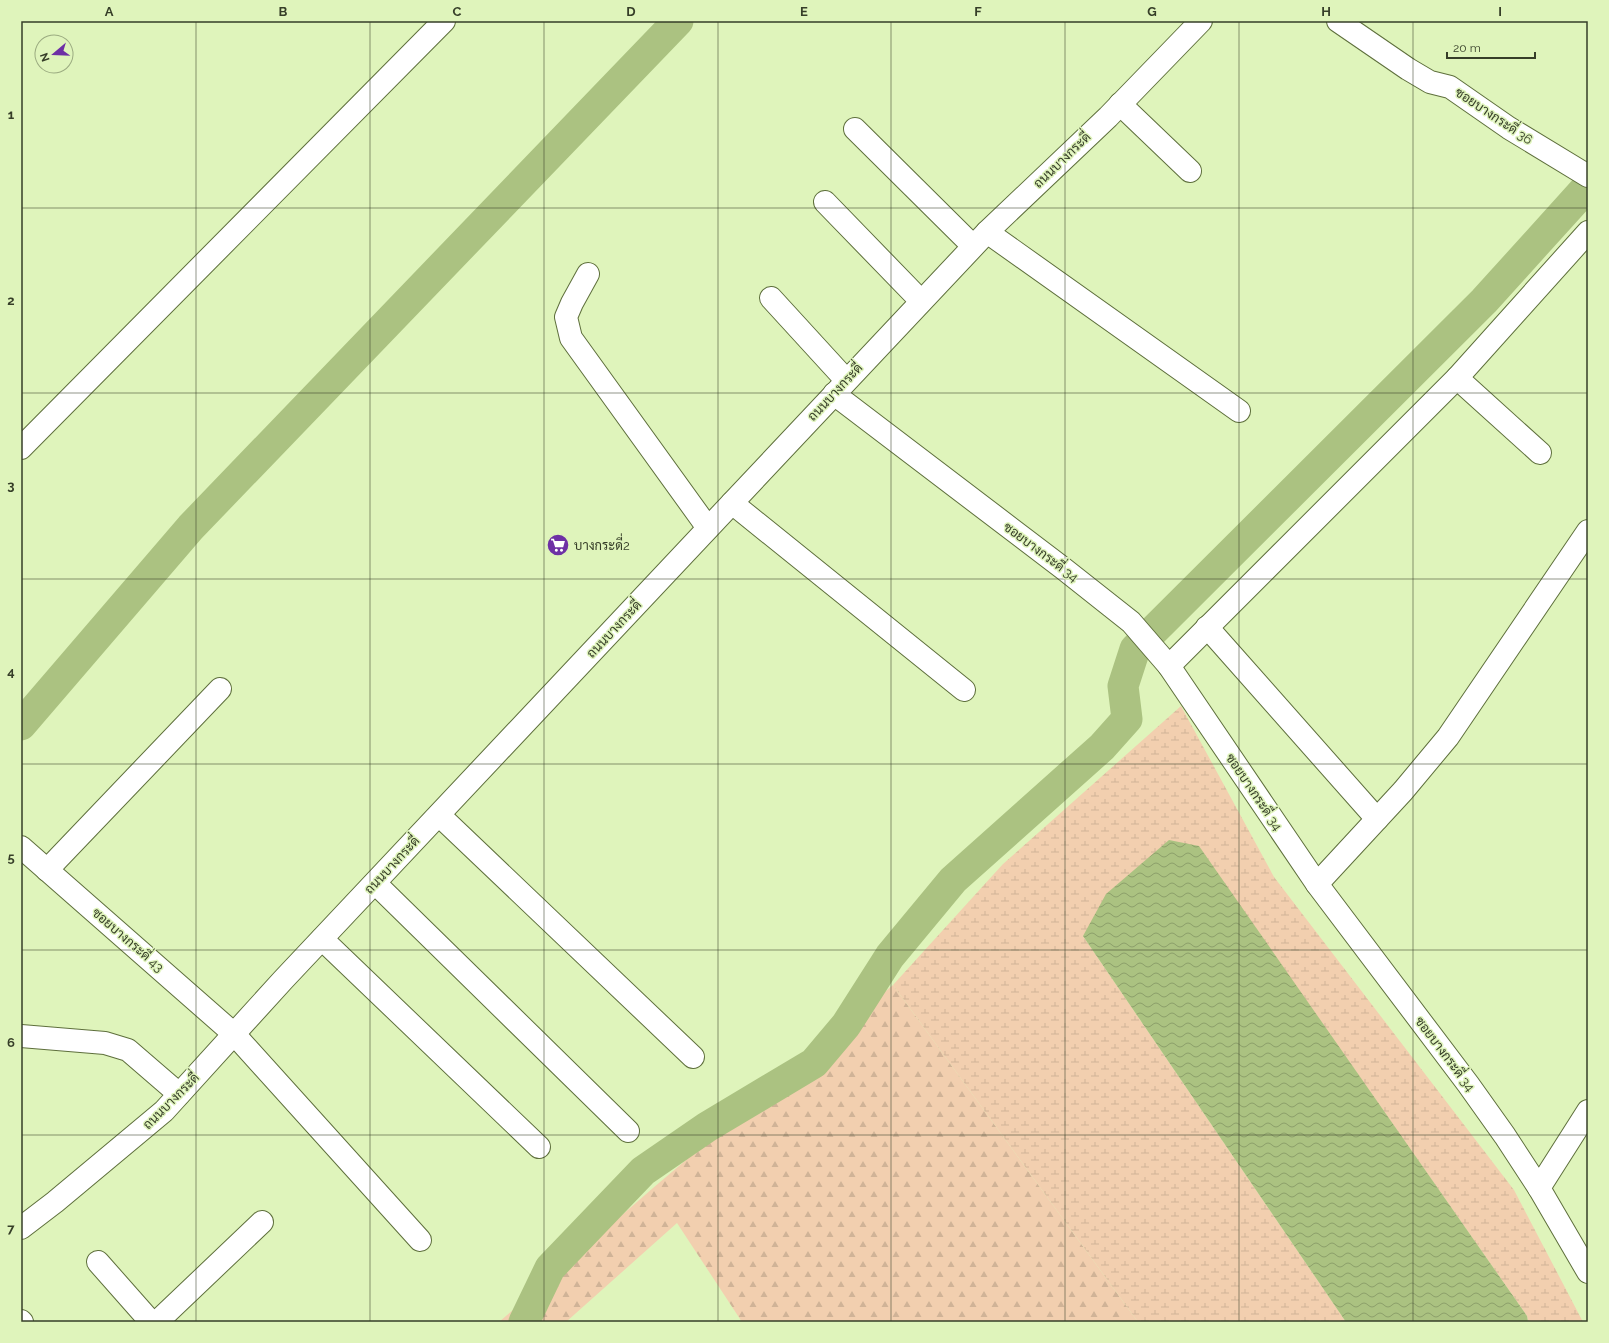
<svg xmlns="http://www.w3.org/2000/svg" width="1609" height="1343" font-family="Raleway,Sarabun,sans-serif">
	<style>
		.forest { fill: url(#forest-firs) }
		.wetland { fill: url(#wetland-marsh) }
		.water { fill: url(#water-waves) }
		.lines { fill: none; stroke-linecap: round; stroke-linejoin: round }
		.canal { stroke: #abc281; stroke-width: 31 }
		.minor-casing { stroke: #5e6f3c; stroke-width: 24 }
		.minor { stroke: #fff; stroke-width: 22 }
		.grid { fill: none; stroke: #363e28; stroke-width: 1; stroke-opacity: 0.55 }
		.labels { text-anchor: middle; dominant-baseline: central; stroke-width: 3; stroke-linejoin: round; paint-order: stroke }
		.street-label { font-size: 13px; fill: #363e28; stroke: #dff4bb }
		.poi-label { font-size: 13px; fill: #363e28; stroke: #dff4bb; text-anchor: start }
		.neatline { fill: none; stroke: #363e28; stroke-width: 1.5 }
		.grid-label { font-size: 13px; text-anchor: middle; font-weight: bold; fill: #363e28 }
	</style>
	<defs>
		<pattern id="forest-firs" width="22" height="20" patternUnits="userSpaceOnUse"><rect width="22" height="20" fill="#f2cfaf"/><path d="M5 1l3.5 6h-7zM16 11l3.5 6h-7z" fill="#d0b397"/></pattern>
		<pattern id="wetland-marsh" width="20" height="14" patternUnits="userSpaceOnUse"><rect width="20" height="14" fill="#f2cfaf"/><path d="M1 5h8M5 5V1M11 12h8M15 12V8" fill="none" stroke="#d0b397"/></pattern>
		<pattern id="water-waves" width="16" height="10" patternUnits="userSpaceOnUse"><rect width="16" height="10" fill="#abc281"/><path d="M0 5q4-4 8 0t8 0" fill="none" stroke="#8c9f6a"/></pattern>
	</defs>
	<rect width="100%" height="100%" fill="#dff4bb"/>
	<path class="forest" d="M893,985L1138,1322H742L677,1223L566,1322H499L653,1188Z"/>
	<path class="wetland" d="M1181,706L1274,877L1514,1190L1583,1322H1528L1527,1316L1256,929L1083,936L1346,1322H1138L893,985L1003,864Z"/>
	<path class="water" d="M1169,840L1199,846L1527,1316L1528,1322H1346L1083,936L1106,894Z"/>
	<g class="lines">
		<g class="canal">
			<path d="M21,725L191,527L678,21"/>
			<path d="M524,1322L550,1268L643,1171L707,1127L814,1063L846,1025L890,956L953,880L1102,747L1127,719L1123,686L1135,649L1484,301L1588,186"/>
		</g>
		<g class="minor-casing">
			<g id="minor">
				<path d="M1338,21L1408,69L1430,82L1450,87L1509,128L1588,176"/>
				<path d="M1120,104L1190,171"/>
				<path d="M855,129L973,246"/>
				<path d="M825,202L921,301"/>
				<path d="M987,232L1239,411"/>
				<path d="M588,274L572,303L566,317L571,338L708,528"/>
				<path d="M771,298L846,380"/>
				<path d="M1457,378L1540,453"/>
				<path d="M834,394L1064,569L1131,622L1169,666L1317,884L1468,1084L1505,1136L1539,1188L1588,1272"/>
				<path d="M21,448L444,21"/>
				<path d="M732,503L964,690"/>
				<path d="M1207,627L1377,819"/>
				<path d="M1169,666L1457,378L1588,232"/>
				<path d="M439,815L693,1057"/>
				<path d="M21,847L234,1034L420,1240"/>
				<path d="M47,870L220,689"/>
				<path d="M375,883L628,1131"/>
				<path d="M1317,884L1403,791L1448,737L1588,531"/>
				<path d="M322,939L539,1147"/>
				<path d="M21,1036L105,1043L128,1050L179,1094"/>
				<path d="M1539,1188L1588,1111"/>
				<path d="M21,1228L55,1202L164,1111L283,980L987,232L1108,117L1201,21"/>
				<path d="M98,1262L151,1322"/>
				<path d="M21,1321L22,1322"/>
				<path d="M157,1322L262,1222"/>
			</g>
		</g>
		<use href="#minor" class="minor"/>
	</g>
	<path class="grid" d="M196,21V1322M370,21V1322M544,21V1322M718,21V1322M891,21V1322M1065,21V1322M1239,21V1322M1413,21V1322M21,208H1588M21,393H1588M21,579H1588M21,764H1588M21,950H1588M21,1135H1588"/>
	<defs>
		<g id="supermarket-disc" transform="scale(1.15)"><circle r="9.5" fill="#6e30a5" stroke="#dff4bb"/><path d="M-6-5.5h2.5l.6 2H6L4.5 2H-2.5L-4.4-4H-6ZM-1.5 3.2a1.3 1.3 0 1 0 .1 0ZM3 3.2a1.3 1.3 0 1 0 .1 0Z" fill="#fff"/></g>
	</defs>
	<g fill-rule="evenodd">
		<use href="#supermarket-disc" x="558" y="545"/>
	</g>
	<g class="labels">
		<g class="street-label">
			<text transform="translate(1494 116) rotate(34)">ซอยบางกระดี่ 36</text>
			<text transform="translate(1062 160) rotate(-44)">ถนนบางกระดี่</text>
			<text transform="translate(835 392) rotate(-47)">ถนนบางกระดี่</text>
			<text transform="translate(1041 552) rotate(37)">ซอยบางกระดี่ 34</text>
			<text transform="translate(614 629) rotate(-47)">ถนนบางกระดี่</text>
			<text transform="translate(1254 792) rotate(56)">ซอยบางกระดี่ 34</text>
			<text transform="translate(392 865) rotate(-47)">ถนนบางกระดี่</text>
			<text transform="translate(128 940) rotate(41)">ซอยบางกระดี่ 43</text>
			<text transform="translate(1445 1054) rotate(53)">ซอยบางกระดี่ 34</text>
			<text transform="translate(171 1101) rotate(-45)">ถนนบางกระดี่</text>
		</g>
		<g class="poi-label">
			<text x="574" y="545">บางกระดี่2</text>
		</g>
	</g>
	<rect width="1609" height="1343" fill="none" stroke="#dff4bb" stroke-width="44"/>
	<g transform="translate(54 54) rotate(251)"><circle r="19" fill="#dff4bb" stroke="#9bab80"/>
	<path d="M0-3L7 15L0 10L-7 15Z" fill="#6e30a5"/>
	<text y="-6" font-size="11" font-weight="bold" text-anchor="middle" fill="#363e28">N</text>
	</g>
	<path d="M1447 52v6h88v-6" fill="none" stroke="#363e28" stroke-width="2"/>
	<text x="1453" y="52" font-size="12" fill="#363e28" stroke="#dff4bb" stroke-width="3" paint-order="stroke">20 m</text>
	<rect x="22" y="22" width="1565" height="1299" class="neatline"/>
	<g class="grid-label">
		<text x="109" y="16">A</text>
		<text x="283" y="16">B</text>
		<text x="457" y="16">C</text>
		<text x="631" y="16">D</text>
		<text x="804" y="16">E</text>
		<text x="978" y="16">F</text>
		<text x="1152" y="16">G</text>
		<text x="1326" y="16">H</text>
		<text x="1500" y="16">I</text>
		<text x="11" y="119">1</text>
		<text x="11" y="305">2</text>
		<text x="11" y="490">3</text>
		<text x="11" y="676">4</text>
		<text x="11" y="862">5</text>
		<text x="11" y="1047">6</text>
		<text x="11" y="1233">7</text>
	</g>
</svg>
